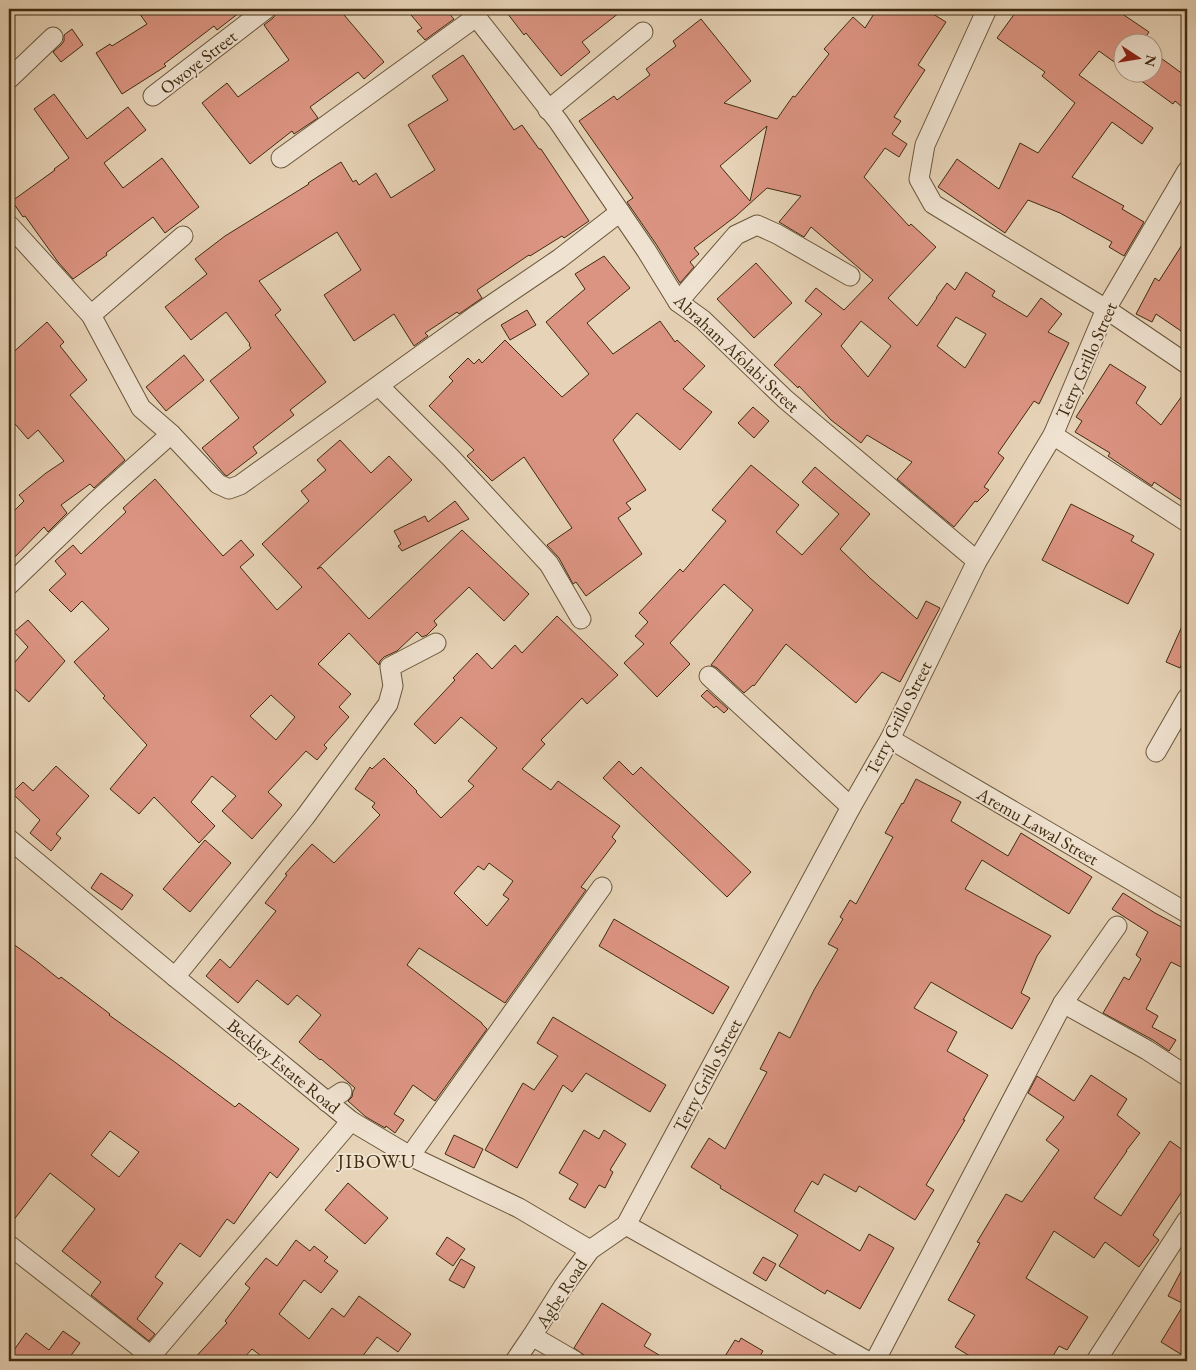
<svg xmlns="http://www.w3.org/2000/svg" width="1196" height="1370" font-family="'EB Garamond',serif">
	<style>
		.building { fill: #dc9482; stroke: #402c10; fill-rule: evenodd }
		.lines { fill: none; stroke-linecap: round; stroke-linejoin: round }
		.minor-casing { stroke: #6a563a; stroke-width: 21 }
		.minor { stroke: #efe2d0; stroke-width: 19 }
		.labels { text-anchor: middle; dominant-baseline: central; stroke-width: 4; stroke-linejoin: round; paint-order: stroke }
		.street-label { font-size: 18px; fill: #402c10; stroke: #efe2d0 }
		.quarter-label { font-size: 20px; letter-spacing: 1px; fill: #402c10; stroke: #efe2d0 }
	</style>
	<rect width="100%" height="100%" fill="#e7d3b7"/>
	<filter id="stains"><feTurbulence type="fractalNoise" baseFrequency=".004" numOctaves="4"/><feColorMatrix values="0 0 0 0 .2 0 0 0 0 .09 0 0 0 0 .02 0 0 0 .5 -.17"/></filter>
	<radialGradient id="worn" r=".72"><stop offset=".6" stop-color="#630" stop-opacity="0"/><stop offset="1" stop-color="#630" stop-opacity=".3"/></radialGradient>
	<g class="building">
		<path d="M136,9H244L217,30L214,26L164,64L166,66L122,94L96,53L110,44L112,46L147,24Z"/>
		<path d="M277,9H339L384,62L364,79L358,72L310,107L318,118L294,134L292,131L250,164L202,103L227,83L238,97L289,60L264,25L273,18L276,14Z"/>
		<path d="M406,9H445L454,19L425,40L417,31L422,28Z"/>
		<path d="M504,9H624L582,42L590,52L561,76L526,33L524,35Z"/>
		<path d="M877,9H925L946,22L918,65L925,70L894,117L901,121L892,134L907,144L899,157L885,148L864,177L909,226L911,224L936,247L888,298L917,326L928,311L937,298H936L947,283L955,290L966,272L995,291L992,296L1027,317L1041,298L1062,314L1048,332L1069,343L1039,404L1034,401L998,453L1004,458L984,487L989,490L977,502L975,501L954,527L897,479L912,462L867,435L861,443L831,420L799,386L798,388L774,365L822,314L805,301L816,288L844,310L873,280L811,227L804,237L779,222L801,196L767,188L736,216L694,248L699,254L690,262L694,267L680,283L656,244L627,202L633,198L579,121L614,96L617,100L650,75L646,69L676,46L673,41L701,19L751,81L724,103L777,119L793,96L795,97L829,54L824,49L853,17L865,28ZM767,126L750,201L720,166ZM956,317L986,334L965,368L937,346ZM861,321L891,346L868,377L841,346Z"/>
		<path d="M1018,9H1115L1149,32L1142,42H1124V69L1099,51L1079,75L1153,128L1142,144L1112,122L1072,177L1124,206L1122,209L1144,222L1124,256L1109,247L1112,242L1060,213L1028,200L1005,233L938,187L957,159L999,189L1020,143L1038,153L1075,103L1042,76L1045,72L997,38Z"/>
		<path d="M72,29L83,45L61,62L53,52L61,45L64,41V35Z"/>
		<path d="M1154,53L1187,77V111L1175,101L1173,104L1129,72H1154Z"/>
		<path d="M463,55L514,130L522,125L539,149H541L589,221L564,238L562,236L530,256L529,255L477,290L482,298L459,314L457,312L425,333L428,336L414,346L394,314L354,341L324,295L361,270L337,232L259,281L281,310L275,315L326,382L290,410L294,415L253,447L257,453L227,476L225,475L202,448L239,418L210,381L251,348L249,345L250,344L226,312L191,340L165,307L207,274L195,259L225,236L309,184L308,183L341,162L353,182L356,180L359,185L376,173L391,198L435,170L408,125L448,100L432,76Z"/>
		<path d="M54,94L87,139L128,107L146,130L104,163L123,188L162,158L199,207L165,233L153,217L106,253L107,255L73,279L58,262L25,216L23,217L12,201L55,170L54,169L69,158L34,109Z"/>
		<path d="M1187,237V335L1156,314L1152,322L1136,314L1155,278L1159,281Z"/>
		<path d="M604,256L630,288L587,323L613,354L660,321L675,342L677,340L705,366L683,389L712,412L680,450L637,413L613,440L646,490L626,503L631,509L618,518L642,554L586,596L576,582L573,584L559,558L547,545L572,528L524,457L492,481L467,456L474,450L429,406L453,381L449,377L468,358L474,364L479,359L482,363L505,340L562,397L589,374L546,322L585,289L575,274Z"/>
		<path d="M756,263L792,303L754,338L717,299Z"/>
		<path d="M527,310L536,325L510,340L501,325Z"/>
		<path d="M47,322L64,342L60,346L87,380L70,395L125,460L94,488L90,484L61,505L67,513L48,532L44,527L9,563V516L24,501L19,495L46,473L64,461L38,430L28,439L9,417V356Z"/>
		<path d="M184,355L204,380L166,411L146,387Z"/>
		<path d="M1110,364L1146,387L1136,403L1161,425L1187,389V504L1154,482L1152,486L1108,456L1110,453L1075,432L1082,421L1076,417Z"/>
		<path d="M753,407L769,421L754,438L738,423Z"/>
		<path d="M340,440L371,473L389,456L412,480L317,569L321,567L369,619L462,530L529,594L504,621L469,587L434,621L437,625L427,635L422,637L417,632L397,651L384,657L380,661L379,665L349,633L318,664L351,694L339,707L349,717L324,745L327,748L317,760L306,751L268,792L282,805L252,839L222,811L236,796L212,776L191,802L215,826L199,843L154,797L139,814L110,789L147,745L103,698L105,696L74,662L109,629L82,601L71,612L49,590L66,574L55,561L73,545L81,554L126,512L123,508L155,479L223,556L241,540L254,555L240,567L277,610L302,587L262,544L309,501L301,491L326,470L317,460ZM271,695L295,717L276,740L250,716Z"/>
		<path d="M751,465L799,505L776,532L802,555L839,514L802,482L815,467L870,514L840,549L870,578L917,619L926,601L940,608L900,682L882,672L856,703L786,644L754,686L753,685L744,693L717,668L711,665L753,610L724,584L670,643L690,664L657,697L624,663L644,644L635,636L648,622L639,613L680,569L683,572L726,521L712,510Z"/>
		<path d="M455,501L469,519L402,551L398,546L401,544L394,531L425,516L428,522Z"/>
		<path d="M1071,504L1134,536L1131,541L1154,554L1128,604L1042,560Z"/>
		<path d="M1187,615V651L1180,668L1166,662Z"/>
		<path d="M557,616L618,675L587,704L582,698L541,740L545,744L522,769L551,790L558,781L620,826L612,837L616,841L581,887L586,890L505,1003L419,948L407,965L482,1023V1024L487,1029L435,1101L413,1085L394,1114L404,1120L395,1133L386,1126L385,1128L366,1117L348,1101L352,1097L353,1091L355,1088L321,1059L320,1060L299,1042L321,1015L297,995L288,1005L257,980L238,1003L206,976L220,959L230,968L276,911L265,903L287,875L285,874L312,844L334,863L380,815L372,807L375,803L355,789L370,767L372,769L384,758L417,791L416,792L441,818L474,786L468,781L497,748L461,717L435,744L414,724L455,680L453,678L477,653L492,669L515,645L522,653ZM489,863L513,881L503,895L509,899L487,926L454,893L478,866L484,870Z"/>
		<path d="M28,620L65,661L29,702L9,684V669L28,647L14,632Z"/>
		<path d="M707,690L728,709L724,713L716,706L714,708L701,696Z"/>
		<path d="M619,761L633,775L641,767L751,872L727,897L603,778Z"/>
		<path d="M56,766L89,796L56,834L61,838L51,851L30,833L40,820L12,793L23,782L33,791Z"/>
		<path d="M916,779L961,802L951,821L1008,856L1021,833L1092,877L1069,914L982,860L965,889L1051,936L1037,956L1021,993L1030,998L1012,1029L931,982L914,1008L957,1032L947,1051L988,1075L963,1120H965L926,1185L934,1190L915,1220L859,1186L856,1192L824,1174L818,1185L812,1181L794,1211L860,1251L869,1234L894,1248L860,1309L827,1290L825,1294L779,1266L798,1235L720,1188L721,1186L691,1167L709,1138L725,1149L767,1072L760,1069L779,1032L790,1038L814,990L838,949L828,944L843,919L840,917L850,900L856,904L893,837L885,833L902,803L903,804Z"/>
		<path d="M205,840L231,863L190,912L163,889Z"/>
		<path d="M101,873L133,895L122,910L91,888Z"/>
		<path d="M1123,893L1155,913L1187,930V970L1171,962L1146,1009L1158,1016L1152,1027L1176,1040L1169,1051L1153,1040L1103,1013L1124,977L1129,980L1141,959L1136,955L1148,932L1112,909Z"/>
		<path d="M614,919L729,987L713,1014L599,946Z"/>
		<path d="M9,941L34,959L59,979L61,977L110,1014L109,1015L172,1060L235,1107L239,1103L299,1149L277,1178L270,1172L234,1224L227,1219L200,1257L180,1243L155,1277L163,1283L137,1319L155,1334L149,1341L91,1295L101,1282L62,1251L95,1209L50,1173L9,1226ZM110,1131L139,1152L119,1177L91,1155Z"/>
		<path d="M553,1017L666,1085L650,1112L586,1073L572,1092L563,1085L517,1168L485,1150L523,1083L534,1090L558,1056L537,1043Z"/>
		<path d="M1091,1075L1127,1099L1117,1115L1140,1133L1126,1151H1127L1094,1198L1121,1216L1170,1141L1187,1153V1184L1153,1235L1159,1240L1139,1267L1105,1242L1094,1258L1054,1231L1026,1278L1088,1317L1067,1350L1059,1346L1050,1361H978L955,1347L975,1315L948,1300L980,1243L977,1242L1006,1194L1022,1202L1059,1150L1046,1140L1064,1117L1028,1093L1037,1076L1074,1101Z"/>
		<path d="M584,1130L599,1139L604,1130L626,1144L610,1170L613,1172L605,1188L599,1185L585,1208L569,1199L578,1184L559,1173Z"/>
		<path d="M454,1135L483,1149L474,1168L445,1154Z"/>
		<path d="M348,1183L388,1218L365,1244L325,1210Z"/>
		<path d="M447,1237L465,1249L453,1266L436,1254Z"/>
		<path d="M296,1240L310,1251L314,1246L328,1257L324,1261L338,1271L321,1293L304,1280L279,1314L309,1339L332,1308L344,1317L359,1296L411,1334L398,1352L377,1337L359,1361H268L252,1349L241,1361H192L227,1323L225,1321L250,1288L245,1284L266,1258L277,1266Z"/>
		<path d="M763,1257L776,1264L766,1281L753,1273Z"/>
		<path d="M461,1259L475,1267L464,1288L449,1280Z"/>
		<path d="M1187,1260V1358L1161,1342L1184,1304L1168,1296Z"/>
		<path d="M602,1303L651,1334L644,1346L669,1361H586L584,1355L574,1348Z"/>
		<path d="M63,1331L80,1343L67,1361H9V1357L26,1333L49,1350Z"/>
		<path d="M741,1338L763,1351L757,1361H722L735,1340L739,1342Z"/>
	</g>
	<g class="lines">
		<g class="minor-casing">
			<g id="minor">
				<path d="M470,9L558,121L646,250L678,302L703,320L785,399L977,561"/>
				<path d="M987,9L925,145L919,179L933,204L1106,309L1187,364"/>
				<path d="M9,79L53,37"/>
				<path d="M153,96L266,9"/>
				<path d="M548,110L643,32"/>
				<path d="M281,158L476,17"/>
				<path d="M9,225L91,315L141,408L171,434L218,484L229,489L240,485L478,314L559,259L620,212"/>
				<path d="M678,302L736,235L757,225L777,234L850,276"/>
				<path d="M91,315L183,236"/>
				<path d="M379,386L451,458L549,564L581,619"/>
				<path d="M1053,435L1187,522"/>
				<path d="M9,585L96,501L171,434"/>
				<path d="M709,676L851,807"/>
				<path d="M890,739L1187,913"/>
				<path d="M1156,752L1187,698"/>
				<path d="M9,839L175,977L351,1121L410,1156L519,1208L590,1250"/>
				<path d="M175,977L305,817L388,704L393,686L390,667L436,643"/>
				<path d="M1063,1003L1147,1050L1187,1076"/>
				<path d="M327,1102L342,1092"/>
				<path d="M410,1156L602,887"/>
				<path d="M626,1225L867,1361"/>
				<path d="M9,1245L157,1361"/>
				<path d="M532,1336L575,1361"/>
				<path d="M151,1356L351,1121"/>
				<path d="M515,1361L532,1336L563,1287L590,1250L626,1225L851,807L890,739L977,561L1053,435L1106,309L1187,171"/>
				<path d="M875,1361L1063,1003L1117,926"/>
				<path d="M1096,1361L1187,1220"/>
			</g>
		</g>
		<use href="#minor" class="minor"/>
	</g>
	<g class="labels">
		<g class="street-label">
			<text transform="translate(198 62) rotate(-38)">Owoye Street</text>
			<text transform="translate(737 353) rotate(43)">Abraham Afolabi Street</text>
			<text transform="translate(1086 360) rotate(-66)">Terry Grillo Street</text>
			<text transform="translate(898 718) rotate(-63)">Terry Grillo Street</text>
			<text transform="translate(1038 826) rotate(30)">Aremu Lawal Street</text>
			<text transform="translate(284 1066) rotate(39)">Beckley Estate Road</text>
			<text transform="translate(707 1075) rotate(-62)">Terry Grillo Street</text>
			<text transform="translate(561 1293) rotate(-57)">Agbe Road</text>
		</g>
		<g class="quarter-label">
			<text x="377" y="1161">JIBOWU</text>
		</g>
	</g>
	<rect width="1196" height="1370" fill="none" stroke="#e7d3b7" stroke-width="30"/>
	<rect x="10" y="10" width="1176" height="1350" fill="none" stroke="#402c10" stroke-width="2.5"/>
	<rect x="15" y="15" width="1166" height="1340" fill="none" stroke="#402c10"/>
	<g transform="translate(1138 58) rotate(102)"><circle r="24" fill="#efe2d0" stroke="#a99983"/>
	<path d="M0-4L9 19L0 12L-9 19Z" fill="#8f2418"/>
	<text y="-8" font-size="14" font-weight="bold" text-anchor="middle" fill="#402c10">N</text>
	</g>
	<rect width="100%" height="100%" filter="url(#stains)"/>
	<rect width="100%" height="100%" fill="url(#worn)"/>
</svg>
